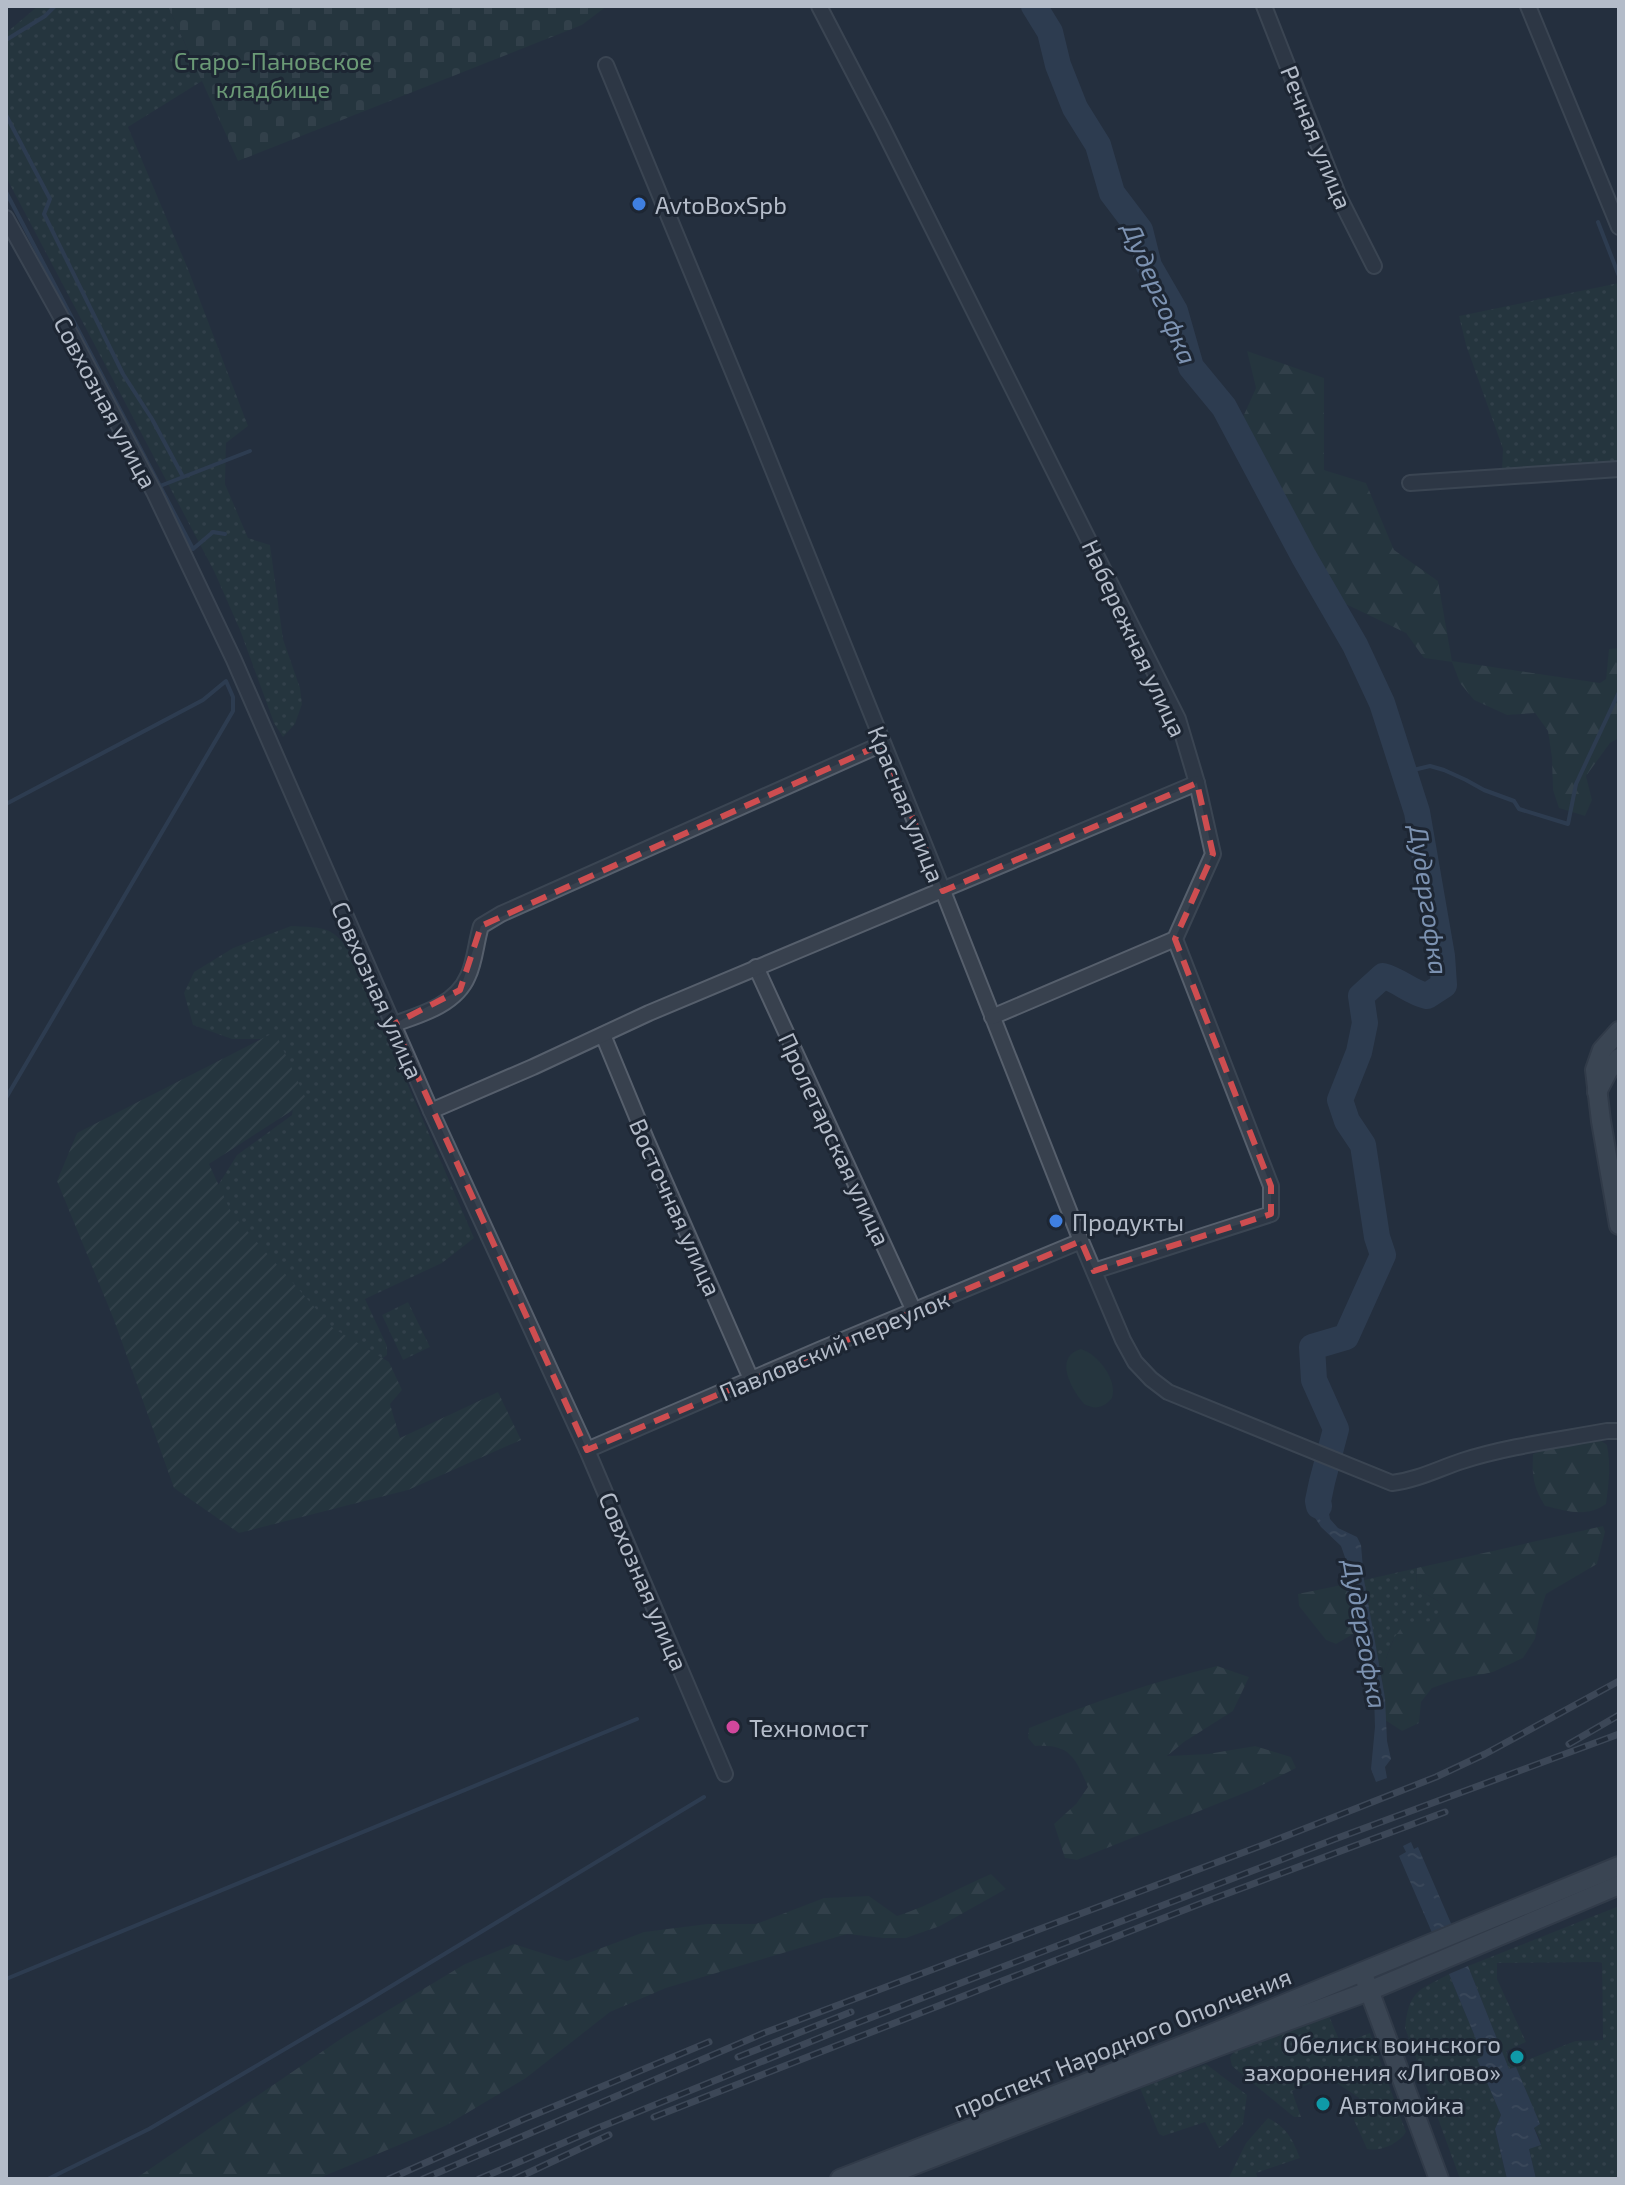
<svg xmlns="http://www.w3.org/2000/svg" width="1625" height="2185" font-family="'Exo 2',sans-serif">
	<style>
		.grass { fill: url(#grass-dots); fill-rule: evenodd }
		.forest { fill: url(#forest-firs) }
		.cemetery { fill: url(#cemetery-stones) }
		.garden { fill: url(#garden-furrows) }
		.pitch { fill: #263c3f }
		.water { fill: url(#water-ripples) }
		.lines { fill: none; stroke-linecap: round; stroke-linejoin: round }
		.stream { stroke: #394c67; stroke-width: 4 }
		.river { stroke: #394c67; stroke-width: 26 }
		.minor-casing { stroke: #565f6c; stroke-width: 18 }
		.major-casing { stroke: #414a57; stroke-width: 22 }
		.minor { stroke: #38414e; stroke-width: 14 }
		.major { stroke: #56606e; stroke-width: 18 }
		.rail-casing { stroke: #5a6575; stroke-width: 7 }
		.rail { stroke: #1d2633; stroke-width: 4; stroke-dasharray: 12; stroke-linecap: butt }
		.marked { fill: none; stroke: #ce4d50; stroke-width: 6; stroke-dasharray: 16 10; stroke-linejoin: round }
		.shop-dot { fill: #3f7fe0; stroke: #1d2633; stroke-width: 3 }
		.hotel-dot { fill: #d1479c; stroke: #1d2633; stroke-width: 3 }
		.culture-dot { fill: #0f9aa8; stroke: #1d2633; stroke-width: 3 }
		.labels { text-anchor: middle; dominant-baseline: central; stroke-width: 6; stroke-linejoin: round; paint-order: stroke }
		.park-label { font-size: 24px; fill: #6b9a76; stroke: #1d2633 }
		.street-label { font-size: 24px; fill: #b4bcc9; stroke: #1d2633 }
		.poi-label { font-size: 24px; fill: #b4bcc9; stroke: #1d2633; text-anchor: start }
		.water-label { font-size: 26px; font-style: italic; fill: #7c92b1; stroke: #1d2633 }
	</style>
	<defs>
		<pattern id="grass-dots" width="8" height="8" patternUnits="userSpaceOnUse" patternTransform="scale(2)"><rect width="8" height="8" fill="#263c3f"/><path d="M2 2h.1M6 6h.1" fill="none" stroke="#435659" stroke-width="1.8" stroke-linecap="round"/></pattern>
		<pattern id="forest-firs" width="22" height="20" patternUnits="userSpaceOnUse" patternTransform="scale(2)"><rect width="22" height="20" fill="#263c3f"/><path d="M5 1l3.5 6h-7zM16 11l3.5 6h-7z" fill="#435659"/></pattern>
		<pattern id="cemetery-stones" width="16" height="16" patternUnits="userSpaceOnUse" patternTransform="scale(2)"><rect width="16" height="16" fill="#263c3f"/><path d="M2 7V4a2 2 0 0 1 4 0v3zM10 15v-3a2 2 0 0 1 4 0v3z" fill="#435659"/></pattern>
		<pattern id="garden-furrows" width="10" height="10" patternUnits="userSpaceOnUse" patternTransform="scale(2)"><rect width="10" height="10" fill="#263c3f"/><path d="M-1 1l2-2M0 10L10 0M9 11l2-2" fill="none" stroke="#435659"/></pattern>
		<pattern id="water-ripples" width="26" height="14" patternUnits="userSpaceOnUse" patternTransform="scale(2)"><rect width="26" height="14" fill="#394c67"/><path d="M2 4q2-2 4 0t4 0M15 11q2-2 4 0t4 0" fill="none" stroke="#53647b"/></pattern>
	</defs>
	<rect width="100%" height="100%" fill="#242f3e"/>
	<g class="grass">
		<path d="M38,6H168L202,81L128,127L188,269L248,426L226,443L225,484L248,538L270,545L283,639L300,688L302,704L295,724L283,737L274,723L240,630L214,571L6,177V33Z"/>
		<path d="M1619,283V463L1502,469L1503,449L1466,345L1459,316Z"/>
		<path d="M291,926C325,928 333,925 352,956L474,1238L442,1263L365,1299L387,1346V1355L372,1366L343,1361L210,1198L237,1155L292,1115L295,1090L274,1039H232L193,1025L184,993L194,972L233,948Z"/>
		<path d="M408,1302L430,1347L403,1360L382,1315Z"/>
		<path d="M1417,1568L1416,1588L1438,1601L1445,1612L1433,1621L1394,1638L1387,1656L1382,1683L1364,1580Z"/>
		<path d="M1619,1906V2179H1536L1529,2148L1541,2142L1534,2127L1539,2125L1516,2067L1509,2069L1468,1966ZM1598,1962L1602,1963L1603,2040L1575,2041L1512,2066L1506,2051L1526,2042L1497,1979V1963Z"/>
		<path d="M1449,1974L1483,2056L1478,2059L1501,2115L1495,2130L1507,2179H1460L1405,2028C1409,1991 1417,1991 1449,1974Z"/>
		<path d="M1329,2016L1341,2044L1370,2033L1406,2132C1399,2144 1380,2152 1367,2149L1354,2120L1359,2098L1328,2077L1292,2091L1301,2117H1294L1232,2066L1230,2057L1236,2049Z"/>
		<path d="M1206,2064L1247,2095L1243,2124L1225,2144L1219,2148L1205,2122L1163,2136L1159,2134L1140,2088Z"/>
		<path d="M1268,2118C1287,2128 1292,2138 1300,2158L1256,2173L1258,2179H1228L1246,2143Z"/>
	</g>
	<g class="forest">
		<path d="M1247,351L1324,378V470L1366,483L1394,550L1438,581L1452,661L1600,683L1606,679L1609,649L1619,648V738L1610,743L1586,776L1592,800L1585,816L1559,808L1553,790L1552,758L1548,731L1535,713L1507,715L1474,700L1460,683L1452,662L1424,658L1406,633L1333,598L1239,426L1256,388Z"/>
		<path d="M1599,1439L1607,1445C1611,1465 1609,1483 1606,1504C1586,1518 1568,1511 1545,1506C1533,1486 1532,1477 1533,1454L1558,1445Z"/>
		<path d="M1603,1526L1605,1532L1597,1564L1546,1594L1541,1609L1535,1639L1523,1658L1493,1672L1455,1680L1432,1688L1421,1702L1419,1723L1402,1731L1385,1720V1698L1382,1683L1387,1656L1394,1638L1404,1624L1433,1621L1444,1612L1438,1601L1416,1588L1417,1568Z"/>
		<path d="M1346,1584L1355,1633L1336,1644L1326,1640L1299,1606L1298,1594Z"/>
		<path d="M1217,1666L1249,1677L1233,1711L1184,1742L1167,1756L1208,1754L1255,1746L1291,1757L1296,1768L1252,1790L1077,1860L1065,1858L1054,1824L1076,1804L1088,1787C1075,1758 1071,1744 1035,1746L1028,1738L1029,1728C1091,1703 1152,1682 1217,1666Z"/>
		<path d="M991,1874L1006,1889L940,1926L906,1938H883L847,1934L666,1988L610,2012L526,2078L445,2126L317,2179H135L345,2036L465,1964L514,1944L567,1961L644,1932L707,1924H756L824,1898L869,1896L897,1916C930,1906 959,1887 991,1874Z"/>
	</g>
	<path class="cemetery" d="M168,6H607L582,25L238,161Z"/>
	<path class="garden" d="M275,1032L307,1101L209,1164L232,1214L333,1328L389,1362L402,1390L390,1404L400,1438L498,1392L521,1440L408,1490L239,1533L174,1488L114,1320L57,1181L77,1133Z"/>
	<path class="pitch" d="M1081,1349C1098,1354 1118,1380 1112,1398C1104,1408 1095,1410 1084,1404C1071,1389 1053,1357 1081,1349Z"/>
	<g class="water">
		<path d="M1315,1466L1332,1474L1327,1503L1330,1519L1338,1528L1357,1537L1361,1545L1364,1580L1385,1698L1387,1741L1391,1759L1385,1767L1387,1778L1376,1782L1371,1769L1375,1727L1374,1694L1355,1633L1346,1584L1348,1566L1341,1546L1321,1527L1312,1513L1311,1497Z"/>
		<path d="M1411,1842L1414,1849L1418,1847L1453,1928L1433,1935L1399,1856L1406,1852L1403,1846Z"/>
		<path d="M1468,1966L1509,2069L1516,2067L1540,2124L1534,2128L1541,2145L1529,2149L1536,2179H1507L1495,2129L1501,2115L1477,2059L1483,2056L1449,1974Z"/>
	</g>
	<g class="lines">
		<g class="stream">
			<path d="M6,40L45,16L55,6"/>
			<path d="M6,115L50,199L44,214L123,374L152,419L182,475"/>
			<path d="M6,192L193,549L213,532L225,534"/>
			<path d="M1598,222L1619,276"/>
			<path d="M160,486L250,451"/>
			<path d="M1405,772L1430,766L1444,770L1466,780L1484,790L1514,801L1519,809L1568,824L1576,784L1619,692"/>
			<path d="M6,804L203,700L226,681L233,697V711L6,1098"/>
			<path d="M6,1979L637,1719"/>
			<path d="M48,2179L149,2129L365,2002L704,1797"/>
		</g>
		<path class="river" d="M1034,6L1050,32L1058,65L1075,108L1098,145L1112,193L1140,230L1149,266L1175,311L1191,367L1224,407L1304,557L1355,645L1382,703L1417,812L1442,956L1444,985L1427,996C1410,992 1399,980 1383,976L1361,996L1365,1023L1359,1052L1340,1100L1347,1121L1363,1145L1377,1237L1383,1255L1346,1337L1312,1347L1314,1380L1336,1429L1322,1482L1318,1501L1319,1506"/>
		<g class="minor-casing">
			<g id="minor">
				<path d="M819,6L882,127L1178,719L1197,783L1213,854L1175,939L1271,1186V1214L1094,1271"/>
				<path d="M1264,6L1339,197L1374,266"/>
				<path d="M1528,6L1619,227"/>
				<path d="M606,65L754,423L943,891L1081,1241L1123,1340L1135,1362L1151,1379L1168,1392L1392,1483C1417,1480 1438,1469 1462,1461C1509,1446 1559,1440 1607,1431H1619"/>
				<path d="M6,218L71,335L154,492L234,660L431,1111L587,1450L725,1774"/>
				<path d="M1410,483L1619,469"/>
				<path d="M756,967L914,1311"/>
				<path d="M992,1017L1175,939"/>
				<path d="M394,1024C420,1015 456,1005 468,976C475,962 476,942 481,926L501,914L882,744"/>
				<path d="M603,1035L646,1139L751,1379"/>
				<path d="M431,1111L533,1067L649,1013L1197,783"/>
				<path d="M587,1450L819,1350L1081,1241"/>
			</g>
		</g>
		<g class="major-casing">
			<g id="major">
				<path d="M1619,1031L1602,1050L1595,1070L1601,1121L1619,1225"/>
				<path d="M1597,1092L1608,1071L1619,1058"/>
				<path d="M1366,1982L1439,2179"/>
				<path d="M840,2179L1209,2035L1619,1866"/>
				<path d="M878,2179L1214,2048L1369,1991L1619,1885"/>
			</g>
		</g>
		<use href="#minor" class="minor"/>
		<use href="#major" class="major"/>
		<g class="rail-casing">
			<g id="rail">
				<path d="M1569,1744L1619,1715"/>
				<path d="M738,2057L851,2012"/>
				<path d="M654,2117L1202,1903L1445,1812"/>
				<path d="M389,2179L524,2119L709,2042"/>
				<path d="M423,2179L764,2033L1263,1845L1436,1777L1485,1754L1619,1681"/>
				<path d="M479,2179L598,2128L849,2026L1335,1839L1619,1734"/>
				<path d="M515,2179L609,2135"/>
			</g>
		</g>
		<use href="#rail" class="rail"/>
	</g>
	<path d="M0 0H1625V2185H0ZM882,744L943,891L1197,783L1213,854L1175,939L1271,1186V1214L1094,1271L1081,1241L587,1450L394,1024L460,990L481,926Z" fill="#242f3e" fill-opacity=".55" fill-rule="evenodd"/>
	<path class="marked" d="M882,744L943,891L1197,783L1213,854L1175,939L1271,1186V1214L1094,1271L1081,1241L587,1450L394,1024L460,990L481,926Z"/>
	<g class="shop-dot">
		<circle cx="639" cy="204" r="8"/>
		<circle cx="1056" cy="1221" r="8"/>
	</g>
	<circle class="hotel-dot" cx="733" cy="1727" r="8"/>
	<g class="culture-dot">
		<circle cx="1517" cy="2057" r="8"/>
		<circle cx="1323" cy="2104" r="8"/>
	</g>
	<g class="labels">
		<g class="park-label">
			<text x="273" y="60">Старо-Пановское<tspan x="273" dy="28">кладбище</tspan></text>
		</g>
		<g class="street-label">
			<text transform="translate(1317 137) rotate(68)">Речная улица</text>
			<text transform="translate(106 402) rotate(62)">Совхозная улица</text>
			<text transform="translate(1135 638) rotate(65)">Набережная улица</text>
			<text transform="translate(907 804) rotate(68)">Красная улица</text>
			<text transform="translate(378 990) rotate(66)">Совхозная улица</text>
			<text transform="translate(835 1139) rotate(65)">Пролетарская улица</text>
			<text transform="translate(676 1207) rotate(66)">Восточная улица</text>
			<text transform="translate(834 1345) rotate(-23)">Павловский переулок</text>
			<text transform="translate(644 1581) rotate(67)">Совхозная улица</text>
			<text transform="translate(1122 2042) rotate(-22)">проспект Народного Ополчения</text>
		</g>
		<g class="poi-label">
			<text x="655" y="204">AvtoBoxSpb</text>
			<text x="1072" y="1221">Продукты</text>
			<text x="749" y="1727">Техномост</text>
			<text x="1501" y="2043" text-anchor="end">Обелиск воинского<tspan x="1501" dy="28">захоронения «Лигово»</tspan></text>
			<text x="1339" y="2104">Автомойка</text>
		</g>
		<g class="water-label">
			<text transform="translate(1161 293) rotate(67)">Дудергофка</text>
			<text transform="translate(1430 900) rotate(82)">Дудергофка</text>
			<text transform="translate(1366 1634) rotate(80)">Дудергофка</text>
		</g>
	</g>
	<rect width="1625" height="2185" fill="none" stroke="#b4bcc9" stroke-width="16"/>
</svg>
